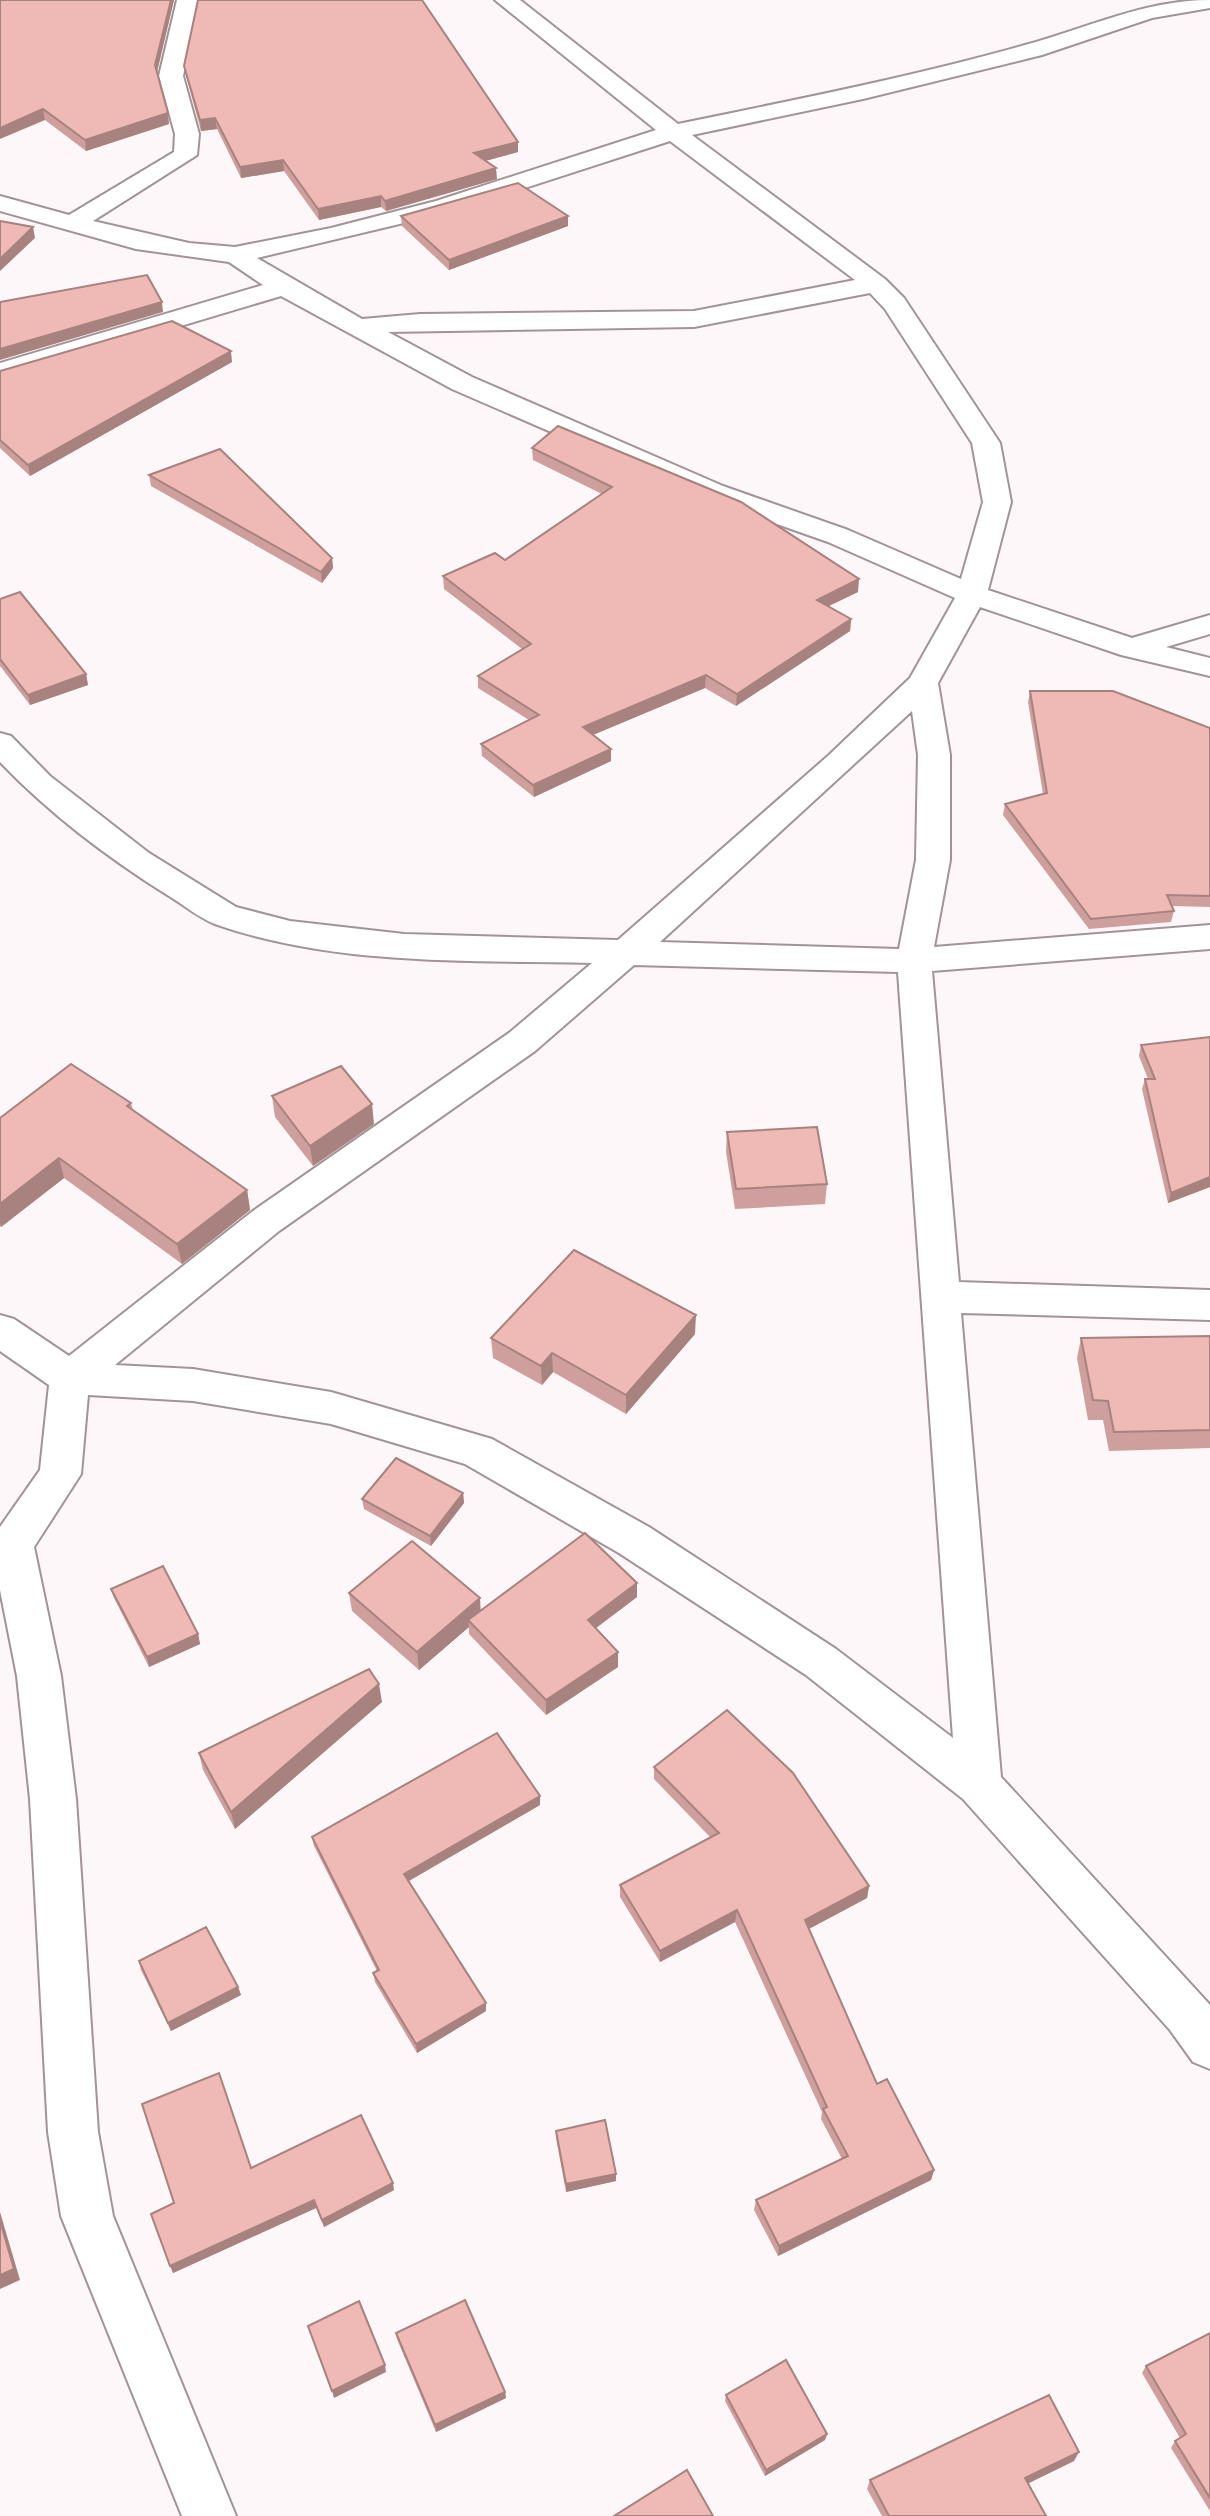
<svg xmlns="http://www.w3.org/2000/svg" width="1210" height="2516" font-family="Georgia,serif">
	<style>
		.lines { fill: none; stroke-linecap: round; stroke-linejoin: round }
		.street-casing { stroke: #a29397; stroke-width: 4 }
		.street { fill: #fff; fill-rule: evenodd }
		.wall { fill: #ce9f9c }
		.shaded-wall { fill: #a7827f }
		.building { fill: #efb9b5; stroke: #a7827f; stroke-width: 2 }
	</style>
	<rect width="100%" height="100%" fill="#fef7f9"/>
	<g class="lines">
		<g class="street-casing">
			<path id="street" d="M177,0H199L183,76L199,134L197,155L93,221L189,243L235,247L331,228L436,201L656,130L495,0H520L678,124C794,100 911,77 1025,45C1088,28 1144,0 1210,0V8L1152,18L1042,55L863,99L692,135L885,279L904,298L1000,443L1011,502L988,590L1132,638L1210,615V634L1166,647L1210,658V676L1121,655L980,607L938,683L950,755V860L934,947L1210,925V949L932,971L959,1282L1210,1290V1320L961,1313L1001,1777L1210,2005V2069L1193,2062L1170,2030L963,1799L806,1675L619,1553L465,1464L331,1424L193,1401L88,1395L81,1474L34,1547L61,1676L76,1799L98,2132L113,2216L236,2516H182L61,2216L48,2132L30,1799L17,1676L0,1590V1527L40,1470L49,1385L0,1351V1315L14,1319L69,1356L253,1211L509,1033L592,963C468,960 334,966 215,924C199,918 184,905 169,896C108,858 50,814 0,762V733L11,736L50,776L149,853L236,907L290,921L404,934L618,940L829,755L910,678L955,598L828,542L703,498L452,389L281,296L0,380V363L263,285L229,262L136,249L0,211V196L69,215L174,152L175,134L159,76ZM670,141L855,280L694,311L420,314L362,319L257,258L454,211ZM870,293L885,309L972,443L983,502L961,579L848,530L723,486L472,377L388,332L694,327ZM912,711L918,755L916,860L899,949L660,942ZM634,965L898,972L953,1738L836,1649L649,1527L492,1439L331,1392L193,1369L115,1365L279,1231L535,1051Z"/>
		</g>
		<use href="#street" class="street"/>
	</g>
	<g class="wall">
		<path d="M0,0H174L157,73L169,124L86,151L45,120Z"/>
		<path d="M184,66L518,142V152L485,161L497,179L386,211L381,207L319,220L284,171L241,178L217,129L201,131L186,76Z"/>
		<path d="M401,216L568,226L449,270L402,226Z"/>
		<path d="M232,362L30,476L0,448V371Z"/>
		<path d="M532,448L858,592L829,606L851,619L850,631L736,706L705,688L593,735L611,761L534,797L482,756L481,744L529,720L478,688V676L522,649L444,589L443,576L505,560L602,494L533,460Z"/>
		<path d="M149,475L332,558L333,568L322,583L151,486Z"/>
		<path d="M0,599L86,674L88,685L30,705L0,666Z"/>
		<path d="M1030,691L1210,728V907L1172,906L1174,911L1171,922L1089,929L1003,815L1005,804L1043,794L1028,702Z"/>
		<path d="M1210,1037V1187L1168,1203L1142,1089L1145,1079H1148L1139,1056L1141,1045Z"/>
		<path d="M272,1096L374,1124L313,1166L275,1117Z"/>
		<path d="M131,1103L133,1110L247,1190L250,1210L182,1264L64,1178L1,1227L0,1226V1118Z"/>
		<path d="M727,1132L827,1184L825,1204L735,1209L726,1152Z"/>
		<path d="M695,1334L626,1414L553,1372L542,1385L493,1358L491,1338Z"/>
		<path d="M1210,1336V1448L1109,1451L1103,1420H1088L1077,1358L1081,1338Z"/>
		<path d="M463,1493L464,1503L431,1546L364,1509L362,1499Z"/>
		<path d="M111,1589L198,1634L200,1644L149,1667L114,1598Z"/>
		<path d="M349,1593L481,1610L637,1597L596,1628L618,1652V1667L546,1715L469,1634V1627L419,1670L352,1611Z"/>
		<path d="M382,1702L235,1829L203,1770L199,1753Z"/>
		<path d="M654,1767L869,1886L867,1898L809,1929L877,2084L934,2170L931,2180L778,2256L754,2210L756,2200L842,2159L821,2119L822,2112L735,1922L660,1962L620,1897V1885L711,1838L654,1779Z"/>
		<path d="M540,1805L409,1881L486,2011L417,2053L375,1982L373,1973L377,1971L314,1846L312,1837Z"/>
		<path d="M139,1961L238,1987L241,1995L171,2031L141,1970Z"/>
		<path d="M556,2131L616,2181L566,2192L556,2138Z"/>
		<path d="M251,2168L394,2190L324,2227L316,2208L173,2273Z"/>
		<path d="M396,2333L505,2392L506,2398L436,2432L397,2339Z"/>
		<path d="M1210,2333V2511L1171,2448L1175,2441L1180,2438L1142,2373L1146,2366Z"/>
		<path d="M726,2395L827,2434L825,2440L765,2476L725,2401Z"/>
		<path d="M1074,2461L1028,2483L1046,2516H882L867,2489L870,2480Z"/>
	</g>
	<g class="shaded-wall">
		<path d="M171,0H174L156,75L155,65Z"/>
		<path d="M43,109L45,120L0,139V128Z"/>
		<path d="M168,113L169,124L86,151L85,140Z"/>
		<path d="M215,118L217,129L201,131L200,120Z"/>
		<path d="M518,142V152L474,164V153Z"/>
		<path d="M283,160L284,171L241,178L240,167Z"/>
		<path d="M496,168L497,179L386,211L385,201Z"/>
		<path d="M381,196V207L319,220L318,209Z"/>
		<path d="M568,216V226L449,270V260Z"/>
		<path d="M33,227L35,238L0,271V259Z"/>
		<path d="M162,302L163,312L0,360V349Z"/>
		<path d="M231,351L232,362L30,476L28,465Z"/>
		<path d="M332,558L333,568L322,583L321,572Z"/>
		<path d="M859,579L858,592L816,612L817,600Z"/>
		<path d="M851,619L850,631L736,706L737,694Z"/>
		<path d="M86,674L88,685L30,705L28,695Z"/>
		<path d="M706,675L705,688L583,739V727Z"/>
		<path d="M611,749V761L534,797L533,785Z"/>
		<path d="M372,1104L374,1124L313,1166L310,1146Z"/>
		<path d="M59,1158L64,1178L1,1227L0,1222V1204Z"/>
		<path d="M1210,1177V1187L1168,1203L1171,1193Z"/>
		<path d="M247,1190L250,1210L182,1264L177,1244Z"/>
		<path d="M696,1315L695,1334L626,1414V1395Z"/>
		<path d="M552,1353L553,1372L542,1385L541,1366Z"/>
		<path d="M463,1493L464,1503L431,1546L430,1536Z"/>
		<path d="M637,1583V1597L588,1634V1620Z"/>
		<path d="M480,1598L481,1616L468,1620L469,1627L419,1670L417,1652Z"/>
		<path d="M198,1634L200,1644L149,1667L147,1657Z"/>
		<path d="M618,1652V1667L546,1715V1700Z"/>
		<path d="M379,1684L382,1702L235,1829L231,1812Z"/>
		<path d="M540,1796V1805L405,1883L404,1874Z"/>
		<path d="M869,1886L867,1898L803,1932L805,1920Z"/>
		<path d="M737,1910L735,1922L660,1962V1951Z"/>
		<path d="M238,1987L241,1995L171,2031L168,2023Z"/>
		<path d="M486,2003V2011L417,2053L416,2044Z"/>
		<path d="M934,2170L931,2180L778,2256L779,2246Z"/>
		<path d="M616,2174V2181L566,2192V2184Z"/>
		<path d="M393,2183L394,2190L324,2227L322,2220Z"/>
		<path d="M314,2200L316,2208L173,2273L170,2266Z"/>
		<path d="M0,2212L20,2280L0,2289Z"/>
		<path d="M385,2365L386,2372L334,2398L332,2391Z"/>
		<path d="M505,2392L506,2398L436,2432L435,2425Z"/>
		<path d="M827,2434L825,2440L765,2476L766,2470Z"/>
		<path d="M1079,2452L1074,2461L1021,2487L1025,2478Z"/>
	</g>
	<g class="building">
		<path d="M0,0H171L155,65L168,113L85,140L43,109L0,128Z"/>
		<path d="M198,0H422L518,142L474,153L496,168L385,201L381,196L318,209L283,160L240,167L215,118L200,120L184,66Z"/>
		<path d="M518,183L568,216L449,260L401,216Z"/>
		<path d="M0,221L33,227L0,259Z"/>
		<path d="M147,275L162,302L0,349V302Z"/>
		<path d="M172,321L231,351L28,465L0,440V371Z"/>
		<path d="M558,426L741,502L859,579L817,600L851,619L737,694L706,675L583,727L611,749L533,785L481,744L539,715L478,676L531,644L443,576L495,553L505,560L612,487L532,448Z"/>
		<path d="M220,449L332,558L321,572L149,475Z"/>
		<path d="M20,592L86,674L28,695L0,659V599Z"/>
		<path d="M1030,691H1113L1210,728V896L1167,895L1174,911L1091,919L1005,804L1047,793Z"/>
		<path d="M1210,1037V1177L1171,1193L1145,1079H1155L1141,1045Z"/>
		<path d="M71,1064L131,1103L127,1106L247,1190L177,1244L59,1158L0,1204V1118Z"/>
		<path d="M341,1066L372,1104L310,1146L272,1096Z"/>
		<path d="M817,1127L827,1184L736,1189L727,1132Z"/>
		<path d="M574,1250L696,1315L626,1395L552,1353L541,1366L491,1338Z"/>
		<path d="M1210,1336V1430L1114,1432L1108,1401L1093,1400L1081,1338Z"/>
		<path d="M396,1458L463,1493L430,1536L362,1499Z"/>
		<path d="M585,1533L637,1583L588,1620L618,1652L546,1700L468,1620Z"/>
		<path d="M412,1541L480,1598L417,1652L349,1593Z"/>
		<path d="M163,1566L198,1634L147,1657L111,1589Z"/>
		<path d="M369,1669L379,1684L231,1812L199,1753Z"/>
		<path d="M727,1710L793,1773L869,1886L805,1920L877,2084L887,2079L934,2170L779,2246L756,2200L848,2156L823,2109L827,2107L737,1910L660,1951L620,1885L719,1833L654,1767Z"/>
		<path d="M497,1733L540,1796L404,1874L486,2003L416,2044L373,1973L379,1970L312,1837Z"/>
		<path d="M206,1927L238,1987L168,2023L139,1961Z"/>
		<path d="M219,2073L251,2168L361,2115L393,2183L322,2220L314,2200L170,2266L151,2214L174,2203L142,2104Z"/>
		<path d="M605,2120L616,2174L566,2184L556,2131Z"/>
		<path d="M0,2221L14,2269L0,2275Z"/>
		<path d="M465,2300L505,2392L435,2425L396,2333Z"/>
		<path d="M359,2301L385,2365L332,2391L308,2326Z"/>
		<path d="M1210,2333V2498L1175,2441L1186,2434L1146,2366Z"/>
		<path d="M786,2360L827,2434L766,2470L726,2395Z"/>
		<path d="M1049,2395L1079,2452L1025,2478L1046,2516H889L870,2480Z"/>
		<path d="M687,2470L713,2516H614Z"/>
	</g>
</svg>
